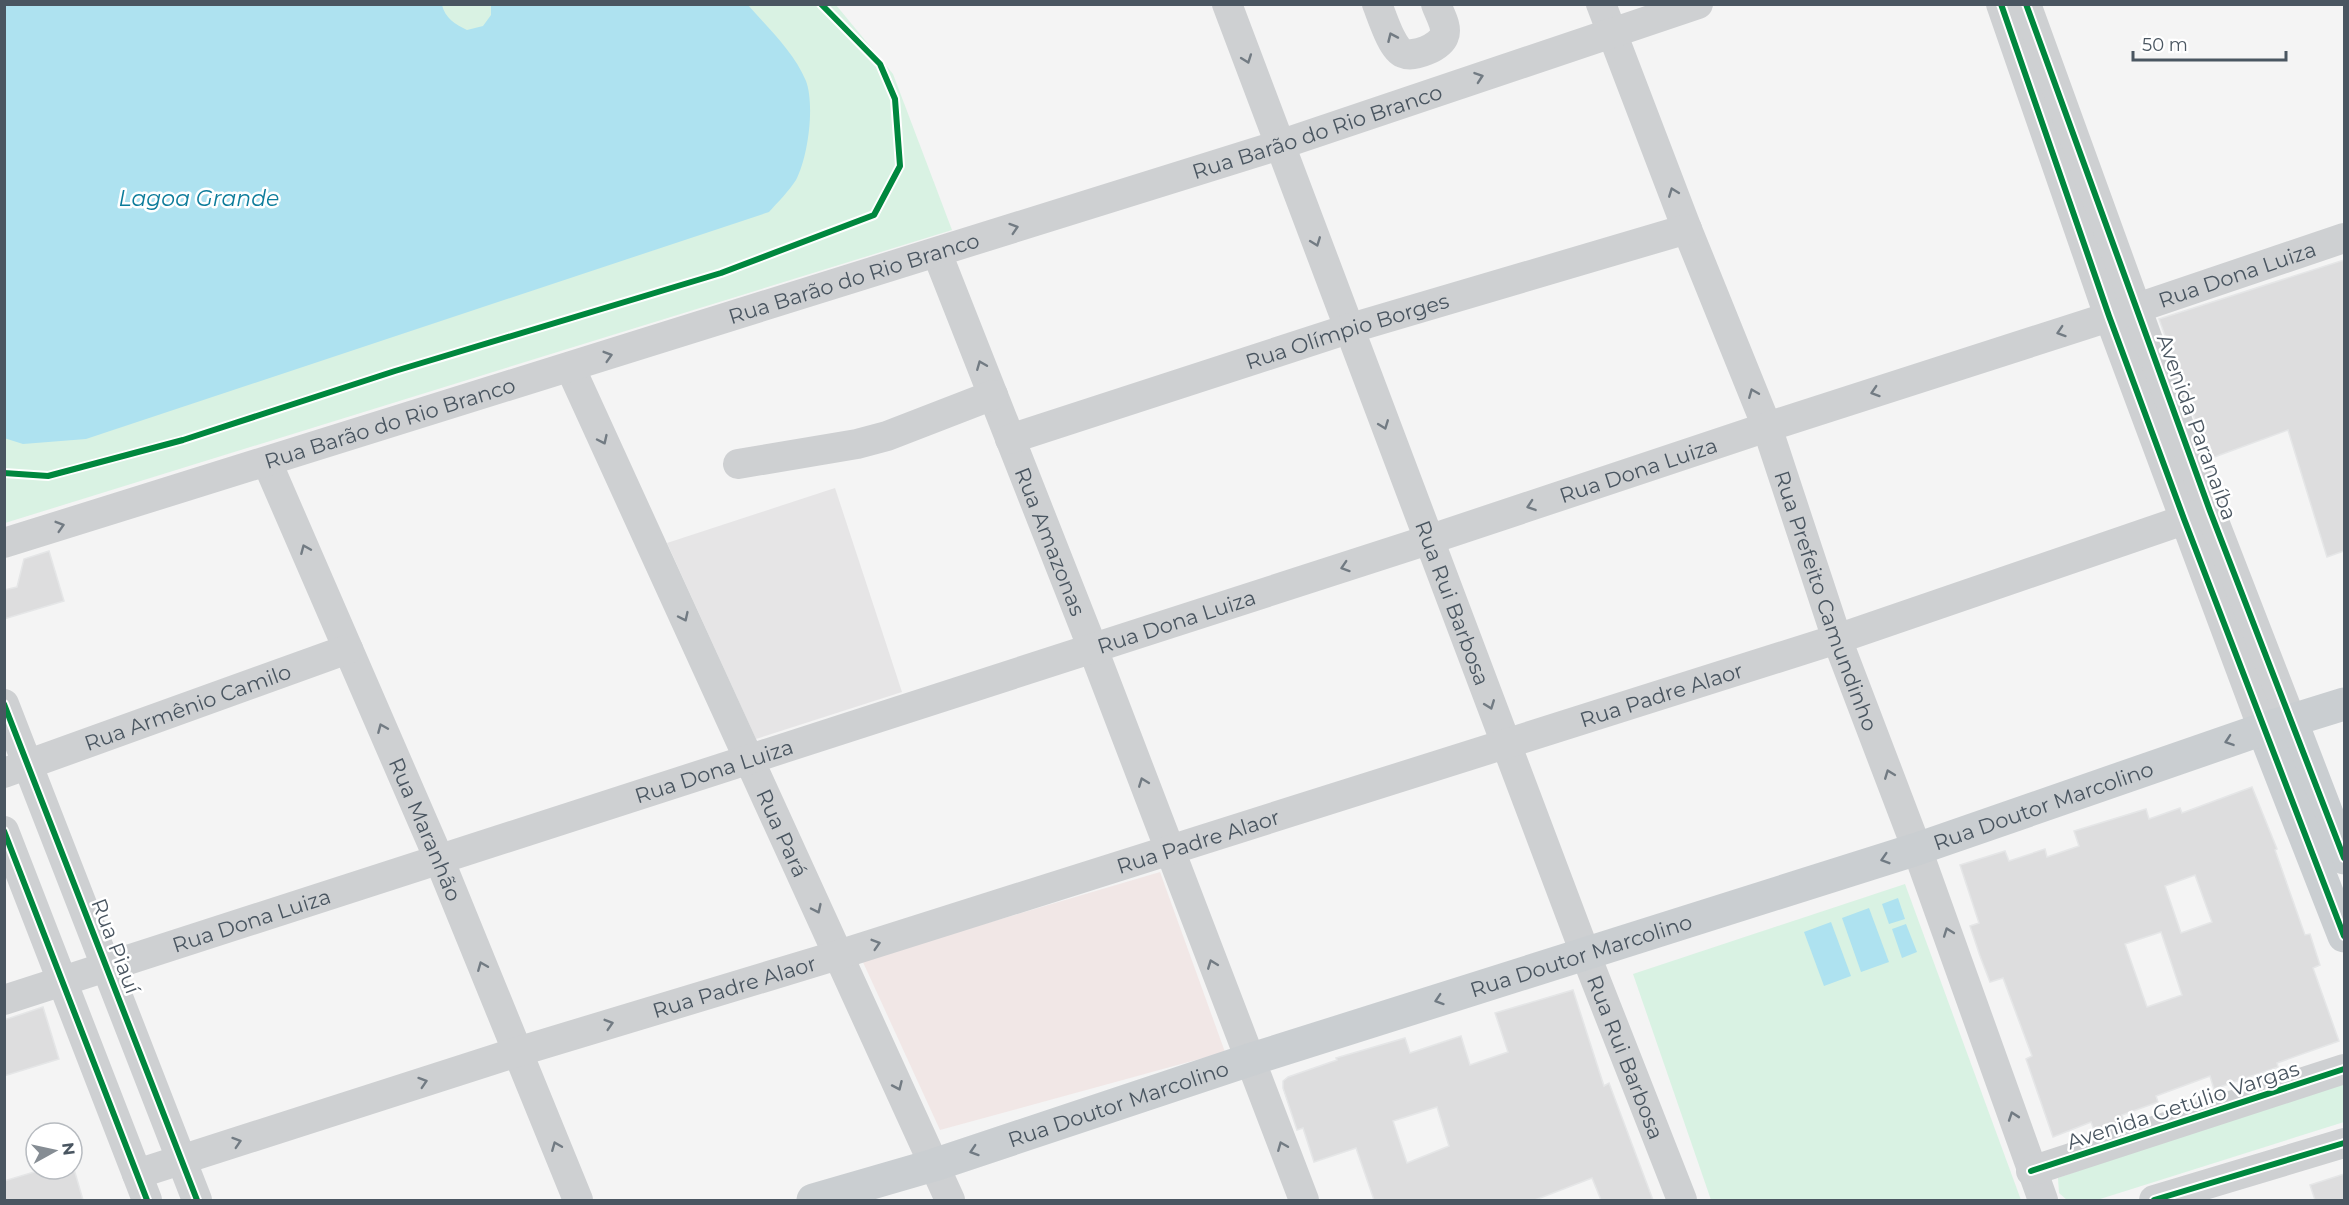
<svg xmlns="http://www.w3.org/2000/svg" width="2349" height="1205" font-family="Montserrat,sans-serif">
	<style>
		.education { fill: #e6e5e6 }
		.medical { fill: #f1e7e6 }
		.green { fill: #d9f2e3 }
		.water { fill: #aee2f0 }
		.building { fill: #ddddde; stroke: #e5e6e7; stroke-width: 1.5; fill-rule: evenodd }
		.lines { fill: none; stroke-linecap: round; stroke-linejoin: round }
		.minor { stroke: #ced0d2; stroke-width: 30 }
		.major { stroke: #caced1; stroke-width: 33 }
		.cycleway-casing { stroke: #fff; stroke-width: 10 }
		.cycleway { stroke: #00873e; stroke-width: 6 }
		.oneway { stroke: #727b83 }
		.oneway2 { stroke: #707a83 }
		.labels { text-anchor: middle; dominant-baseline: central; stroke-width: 5; stroke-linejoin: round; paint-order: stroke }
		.street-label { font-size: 21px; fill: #4a5661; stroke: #fff }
		.water-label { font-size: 22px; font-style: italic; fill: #0c7c9b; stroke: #fff }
	</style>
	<rect width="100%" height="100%" fill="#f4f4f4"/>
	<path class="education" d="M835,488L902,692L756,739L667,543Z"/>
	<path class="medical" d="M1160,872L1225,1052L940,1130L862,960Z"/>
	<g class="green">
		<path d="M5,5H836L893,74L952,230L5,523Z"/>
		<path d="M1905,884L2021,1200H1711L1633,974Z"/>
		<path d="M2344,1077V1122L2097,1200H2067L2059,1193L2058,1178Z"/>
	</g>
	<g class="water">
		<path d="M5,4L442,5C445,18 455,24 467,30L483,26L491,15V5H748C768,28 794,52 806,81C815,106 808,157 796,180C789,191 778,202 769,212L86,439L23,444L4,438Z"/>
		<path d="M1898,898L1905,919L1889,924L1882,904Z"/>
		<path d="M1869,908L1889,962L1861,972L1842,918Z"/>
		<path d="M1831,922L1851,976L1824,986L1804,932Z"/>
		<path d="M1906,924L1917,952L1902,958L1892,929Z"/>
	</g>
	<g class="building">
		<path d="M2344,260V551L2327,557L2288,430L2209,459L2159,319Z"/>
		<path d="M49,551L64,601L4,619V590L17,587L24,559Z"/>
		<path d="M2252,787L2277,849L2275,850L2305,935L2310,934L2320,965L2313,968L2339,1041L2277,1063L2278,1067L2214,1089L2210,1076L2156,1096L2158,1102L2122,1115L2124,1122L2118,1125L2095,1132L2091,1122L2053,1137L2026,1059L2032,1056L2003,978L1990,982L1980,956L1970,926L1979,923L1960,865L2005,851L2009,861L2045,849L2047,857L2079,846L2074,831L2146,809L2149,819L2180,808L2182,813ZM2195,875L2212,922L2181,933L2165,886ZM2161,932L2182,995L2147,1007L2125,944Z"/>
		<path d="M1573,990L1604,1086L1609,1083L1653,1200H1601L1592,1178L1535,1200H1374L1356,1148L1314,1162L1303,1128L1297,1130L1283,1088V1081L1288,1077L1337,1060L1336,1058L1405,1038L1410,1053L1461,1036L1470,1065L1508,1052L1495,1013ZM1437,1107L1449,1146L1407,1163L1393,1121Z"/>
		<path d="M43,1007L59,1059L4,1076V1020Z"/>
		<path d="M44,1169H74L83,1200H4V1181Z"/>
		<path d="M2344,1174V1200H2315L2310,1185Z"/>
	</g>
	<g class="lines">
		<g class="minor">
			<path id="s1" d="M1227,4L1585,953L1682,1200"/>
			<path d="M1377,4C1382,16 1392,49 1403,53C1414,58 1440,47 1444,36C1448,27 1439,13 1436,4"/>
			<path id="s2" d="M1601,4L1687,229L1767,427L1837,639L1917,849L2043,1200"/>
			<path d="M2001,4L2109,316L2263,729"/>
			<path d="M2026,4L2210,511L2291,720"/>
			<path id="s3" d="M937,253L1093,649L1304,1200"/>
			<path id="s4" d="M570,367L950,1200"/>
			<path id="s5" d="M1010,439L1348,329L1687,229"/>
			<path id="s6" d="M267,462L439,859L578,1200"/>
			<path d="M738,464L857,444L887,436L993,395"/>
			<path id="s7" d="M4,543L1279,145L1698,4"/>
			<path d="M4,704L197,1200"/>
			<path id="s8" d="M4,773L348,649"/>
			<path d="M4,831L147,1200"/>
			<path id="s9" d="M4,1000L1428,540L1767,427L2137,308L2344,238"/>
			<path d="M2031,1171L2344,1069"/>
			<path id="s10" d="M137,1174L517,1052L838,955L1837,639L2210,511"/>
			<path d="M2154,1200L2344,1143"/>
		</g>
		<g class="major">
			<path d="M2291,720L2344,858"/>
			<path d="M2263,729L2344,936"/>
			<path id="s11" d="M813,1200L934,1165L1249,1060L1917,849L2263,729L2344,704"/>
		</g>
		<g class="cycleway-casing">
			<g id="cycleway">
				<path d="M2001,4L2109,316L2184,519L2344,936"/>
				<path d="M2026,4L2210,511L2344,858"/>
				<path d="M4,473L48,476L183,440L395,371L721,273L874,215L900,166L895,99L880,64L821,4"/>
				<path d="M4,704L197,1200"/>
				<path d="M4,831L147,1200"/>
				<path d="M2031,1171L2344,1069"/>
				<path d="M2154,1200L2344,1143"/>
			</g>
		</g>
		<use href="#cycleway" class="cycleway"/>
	</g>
	<defs><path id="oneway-chevron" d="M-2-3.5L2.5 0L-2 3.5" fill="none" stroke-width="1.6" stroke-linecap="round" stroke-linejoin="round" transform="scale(1.5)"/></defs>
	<g class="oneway">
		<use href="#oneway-chevron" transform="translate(1392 37) rotate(-114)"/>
		<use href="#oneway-chevron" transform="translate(1247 59) rotate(70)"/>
		<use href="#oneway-chevron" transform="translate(1479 77) rotate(-19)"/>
		<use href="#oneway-chevron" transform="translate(1673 192) rotate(-111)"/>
		<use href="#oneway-chevron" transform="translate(1014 228) rotate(-18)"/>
		<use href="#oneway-chevron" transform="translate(1316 242) rotate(69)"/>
		<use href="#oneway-chevron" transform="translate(2061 332) rotate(162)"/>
		<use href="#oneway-chevron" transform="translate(608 356) rotate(-17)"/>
		<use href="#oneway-chevron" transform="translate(981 365) rotate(-112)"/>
		<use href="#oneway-chevron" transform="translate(1875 392) rotate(162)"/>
		<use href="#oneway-chevron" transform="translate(1753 393) rotate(-112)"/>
		<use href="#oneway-chevron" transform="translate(1384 425) rotate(69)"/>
		<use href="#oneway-chevron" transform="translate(603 440) rotate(65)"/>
		<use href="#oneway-chevron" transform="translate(1531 506) rotate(161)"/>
		<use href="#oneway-chevron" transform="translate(60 526) rotate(-17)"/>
		<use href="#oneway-chevron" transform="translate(305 549) rotate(-113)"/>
		<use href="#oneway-chevron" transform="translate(1345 567) rotate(162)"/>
		<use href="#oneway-chevron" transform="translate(684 617) rotate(65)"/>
		<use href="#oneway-chevron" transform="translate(1490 705) rotate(69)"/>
		<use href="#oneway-chevron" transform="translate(382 728) rotate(-113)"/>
		<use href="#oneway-chevron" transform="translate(1889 774) rotate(-111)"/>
		<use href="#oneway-chevron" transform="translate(1143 782) rotate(-111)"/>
		<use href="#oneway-chevron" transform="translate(817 909) rotate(65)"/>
		<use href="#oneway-chevron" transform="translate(1948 932) rotate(-110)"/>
		<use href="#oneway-chevron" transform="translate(876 944) rotate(-17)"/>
		<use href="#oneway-chevron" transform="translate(1212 964) rotate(-111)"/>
		<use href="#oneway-chevron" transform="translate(482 966) rotate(-112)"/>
		<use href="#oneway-chevron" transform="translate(609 1024) rotate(-17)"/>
		<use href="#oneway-chevron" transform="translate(423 1082) rotate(-18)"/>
		<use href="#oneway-chevron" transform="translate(898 1086) rotate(66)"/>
		<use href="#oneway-chevron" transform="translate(2013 1116) rotate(-109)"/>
		<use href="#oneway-chevron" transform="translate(237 1142) rotate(-18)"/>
		<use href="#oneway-chevron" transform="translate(556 1146) rotate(-112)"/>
		<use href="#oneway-chevron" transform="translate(1282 1146) rotate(-112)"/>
	</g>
	<g class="oneway2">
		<use href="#oneway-chevron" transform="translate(2229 741) rotate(161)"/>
		<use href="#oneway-chevron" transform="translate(1885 859) rotate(163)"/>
		<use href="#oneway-chevron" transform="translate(1439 1000) rotate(162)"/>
		<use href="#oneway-chevron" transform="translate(974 1151) rotate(162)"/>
	</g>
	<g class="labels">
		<g class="street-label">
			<text stroke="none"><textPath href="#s7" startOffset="1376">Rua Barão do Rio Branco</textPath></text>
			<text stroke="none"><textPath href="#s9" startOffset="2348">Rua Dona Luiza</textPath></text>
			<text stroke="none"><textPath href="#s7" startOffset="890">Rua Barão do Rio Branco</textPath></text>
			<text stroke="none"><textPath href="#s5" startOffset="354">Rua Olímpio Borges</textPath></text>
			<text stroke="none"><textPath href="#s7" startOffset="404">Rua Barão do Rio Branco</textPath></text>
			<text transform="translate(2197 427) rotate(70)">Avenida Paranaíba</text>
			<text stroke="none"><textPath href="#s9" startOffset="1718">Rua Dona Luiza</textPath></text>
			<text stroke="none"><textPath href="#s3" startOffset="310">Rua Amazonas</textPath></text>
			<text stroke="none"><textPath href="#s2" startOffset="638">Rua Prefeito Camundinho</textPath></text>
			<text stroke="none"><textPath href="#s1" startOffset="640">Rua Rui Barbosa</textPath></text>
			<text stroke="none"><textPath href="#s9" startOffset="1232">Rua Dona Luiza</textPath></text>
			<text stroke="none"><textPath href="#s10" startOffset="1598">Rua Padre Alaor</textPath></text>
			<text stroke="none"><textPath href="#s8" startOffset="195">Rua Armênio Camilo</textPath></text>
			<text stroke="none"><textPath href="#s9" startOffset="746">Rua Dona Luiza</textPath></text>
			<text stroke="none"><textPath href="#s11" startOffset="1292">Rua Doutor Marcolino</textPath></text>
			<text stroke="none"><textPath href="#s6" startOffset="400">Rua Maranhão</textPath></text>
			<text stroke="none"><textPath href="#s4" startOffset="512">Rua Pará</textPath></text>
			<text stroke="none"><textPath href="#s10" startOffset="1112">Rua Padre Alaor</textPath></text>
			<text stroke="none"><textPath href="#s9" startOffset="260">Rua Dona Luiza</textPath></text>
			<text transform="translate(116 946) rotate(69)">Rua Piauí</text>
			<text stroke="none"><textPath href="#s11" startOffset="806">Rua Doutor Marcolino</textPath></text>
			<text stroke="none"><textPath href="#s10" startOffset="626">Rua Padre Alaor</textPath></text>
			<text stroke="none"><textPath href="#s1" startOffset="1126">Rua Rui Barbosa</textPath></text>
			<text stroke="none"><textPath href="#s11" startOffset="320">Rua Doutor Marcolino</textPath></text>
			<text transform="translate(2183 1105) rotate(-18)">Avenida Getúlio Vargas</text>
		</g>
		<g class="water-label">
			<text x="199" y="198">Lagoa Grande</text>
		</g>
	</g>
	<rect width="2349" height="1205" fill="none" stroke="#4a5661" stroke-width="12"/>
	<g transform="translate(54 1151) rotate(82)"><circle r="28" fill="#ffffff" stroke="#b7bbc0" stroke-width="1.5"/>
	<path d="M0-4.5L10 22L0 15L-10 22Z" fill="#868d94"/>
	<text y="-9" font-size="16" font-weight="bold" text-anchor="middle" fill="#4a5661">N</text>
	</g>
	<path d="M2133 51v9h153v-9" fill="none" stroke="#4a5661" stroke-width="3"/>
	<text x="2142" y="51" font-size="18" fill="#4a5661" stroke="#ffffff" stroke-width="4.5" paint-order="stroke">50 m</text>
</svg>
